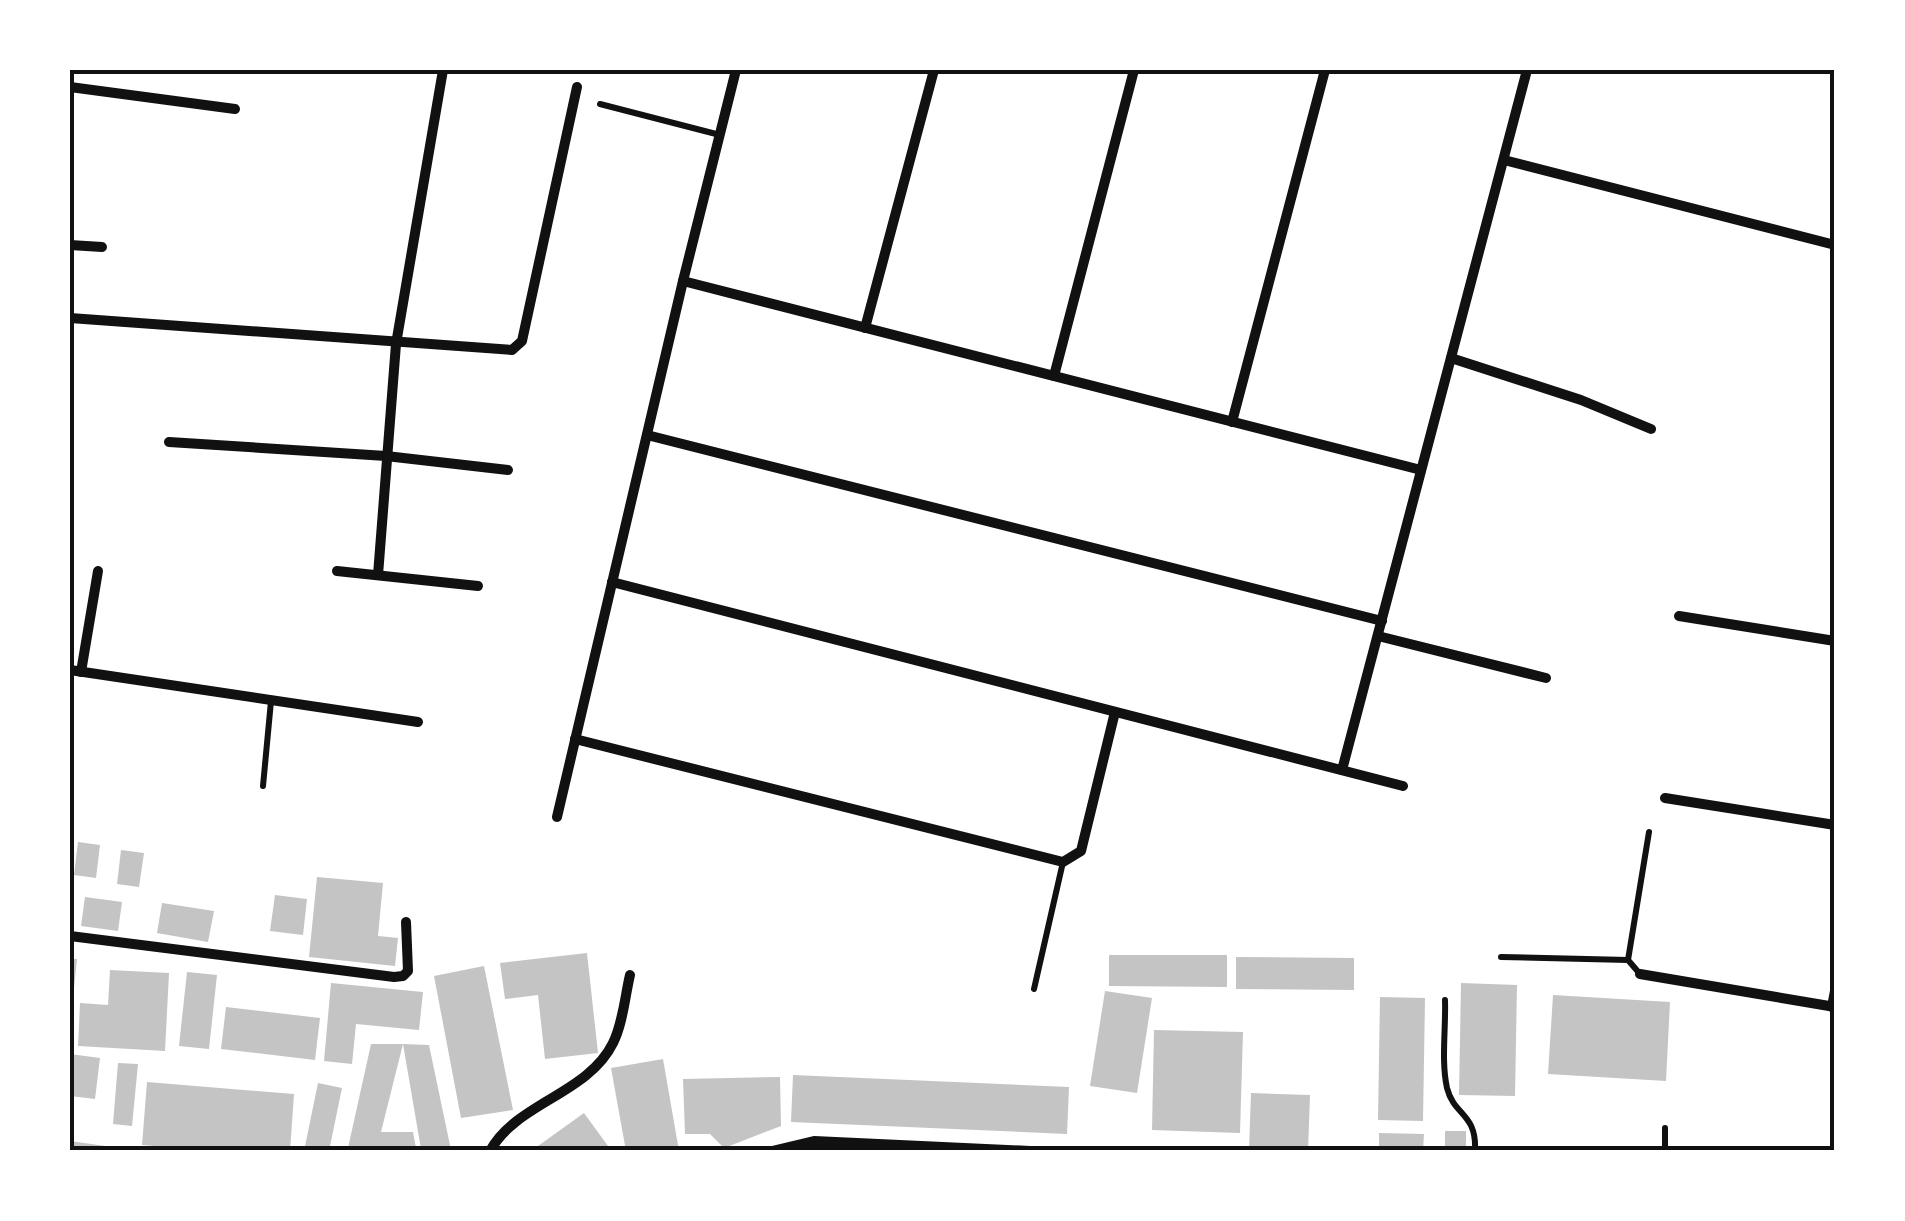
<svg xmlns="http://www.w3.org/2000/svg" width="1905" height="1221" font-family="'IBM Plex Sans',sans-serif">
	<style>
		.building { fill: #c4c4c4 }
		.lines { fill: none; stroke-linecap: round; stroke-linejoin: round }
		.service { stroke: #111; stroke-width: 6 }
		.minor { stroke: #111; stroke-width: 10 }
		.neatline { fill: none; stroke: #111; stroke-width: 4 }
	</style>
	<rect width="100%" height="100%" fill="#fff"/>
	<g class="building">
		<path d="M78,842L100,845L96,878L74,875Z"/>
		<path d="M121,850L144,853L139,887L117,884Z"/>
		<path d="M317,877L383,883L378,936L398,938L395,966L309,957Z"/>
		<path d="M275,895L307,899L303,935L270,931Z"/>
		<path d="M85,897L122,902L118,931L81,926Z"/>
		<path d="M162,903L214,911L208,942L157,933Z"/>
		<path d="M587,953L598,1053L545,1059L538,995L505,999L500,963Z"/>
		<path d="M1109,955H1227V987L1109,986Z"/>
		<path d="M1236,957L1354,958V990L1236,989Z"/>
		<path d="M70,959H77L73,998H70Z"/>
		<path d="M484,966L513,1110L461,1118L434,976Z"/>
		<path d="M110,970L169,973L165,1051L78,1046L80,1003L108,1005Z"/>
		<path d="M187,972L217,975L209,1049L179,1046Z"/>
		<path d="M331,983L423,992L419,1030L356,1024L352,1064L324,1061Z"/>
		<path d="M1461,983L1517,985L1515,1096L1459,1095Z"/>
		<path d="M1105,991L1152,998L1137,1093L1090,1086Z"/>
		<path d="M1553,995L1670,1002L1666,1081L1548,1074Z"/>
		<path d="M1380,997L1425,998L1423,1121L1378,1120Z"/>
		<path d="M226,1007L320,1018L315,1060L221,1049Z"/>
		<path d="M1154,1030L1243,1032L1240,1133L1152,1130Z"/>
		<path d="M371,1044H403L429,1045L451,1150L421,1149L403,1044L381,1132H413L416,1148H348Z"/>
		<path d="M70,1054L100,1058L95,1099L70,1096Z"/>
		<path d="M663,1059L679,1151H626L611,1068Z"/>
		<path d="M118,1063L138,1064L132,1126L113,1124Z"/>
		<path d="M793,1075L1069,1087L1067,1134L791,1122Z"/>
		<path d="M780,1077L781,1126L724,1148L710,1134H685L683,1079Z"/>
		<path d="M147,1082L294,1094L290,1151H216L142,1145Z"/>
		<path d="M318,1083L342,1088L329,1151H304Z"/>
		<path d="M1251,1093L1310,1095L1308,1151H1249Z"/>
		<path d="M584,1113L608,1146L601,1151H531Z"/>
		<rect x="1445" y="1131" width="21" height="20"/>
		<path d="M1379,1133L1424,1134L1423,1151H1379Z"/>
		<path d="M70,1141L127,1149V1151H70Z"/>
	</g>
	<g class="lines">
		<g class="service">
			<path d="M600,104L720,135"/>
			<path d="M263,786L271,701"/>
			<path d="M1501,957L1628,960"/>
			<path d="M1640,974L1628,960L1649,832"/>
			<path d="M1034,989L1063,862"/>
			<path d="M1445,1000C1446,1028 1441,1061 1447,1088C1454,1116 1477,1113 1475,1151"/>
			<path d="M1665,1151V1128"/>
		</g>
		<g class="minor">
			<path d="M70,87L235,109"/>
			<path d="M1504,160L1835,245"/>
			<path d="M70,245L102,247"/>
			<path d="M683,281L1421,470"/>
			<path d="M70,318L512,350L522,341L577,87"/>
			<path d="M865,328L934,70"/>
			<path d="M1451,358L1581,400L1651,429"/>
			<path d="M1054,376L1134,70"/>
			<path d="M1232,422L1325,70"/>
			<path d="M647,435L1382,621"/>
			<path d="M169,442L386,456L508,470"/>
			<path d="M337,571L478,586"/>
			<path d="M378,575L396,344L443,70"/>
			<path d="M612,582L1403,786"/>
			<path d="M1679,616L1835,641"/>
			<path d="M1378,636L1546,678"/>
			<path d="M70,670L418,722"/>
			<path d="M81,672L98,571"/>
			<path d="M575,739L1063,862L1081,851L1115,712"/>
			<path d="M1342,770L1527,70"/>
			<path d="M1665,798L1835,825"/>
			<path d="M557,817L683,281L736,70"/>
			<path d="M70,936L394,977L403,976L408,971L406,922"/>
			<path d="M1640,974L1835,1007"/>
			<path d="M1832,1007L1835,991"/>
			<path d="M490,1151C516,1103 588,1094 613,1043C623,1023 625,996 630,975"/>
			<path d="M772,1151L814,1141L1030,1151"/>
		</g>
	</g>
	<rect width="1905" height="1221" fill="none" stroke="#ffffff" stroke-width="145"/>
	<rect x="72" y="72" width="1760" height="1076" class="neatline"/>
</svg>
